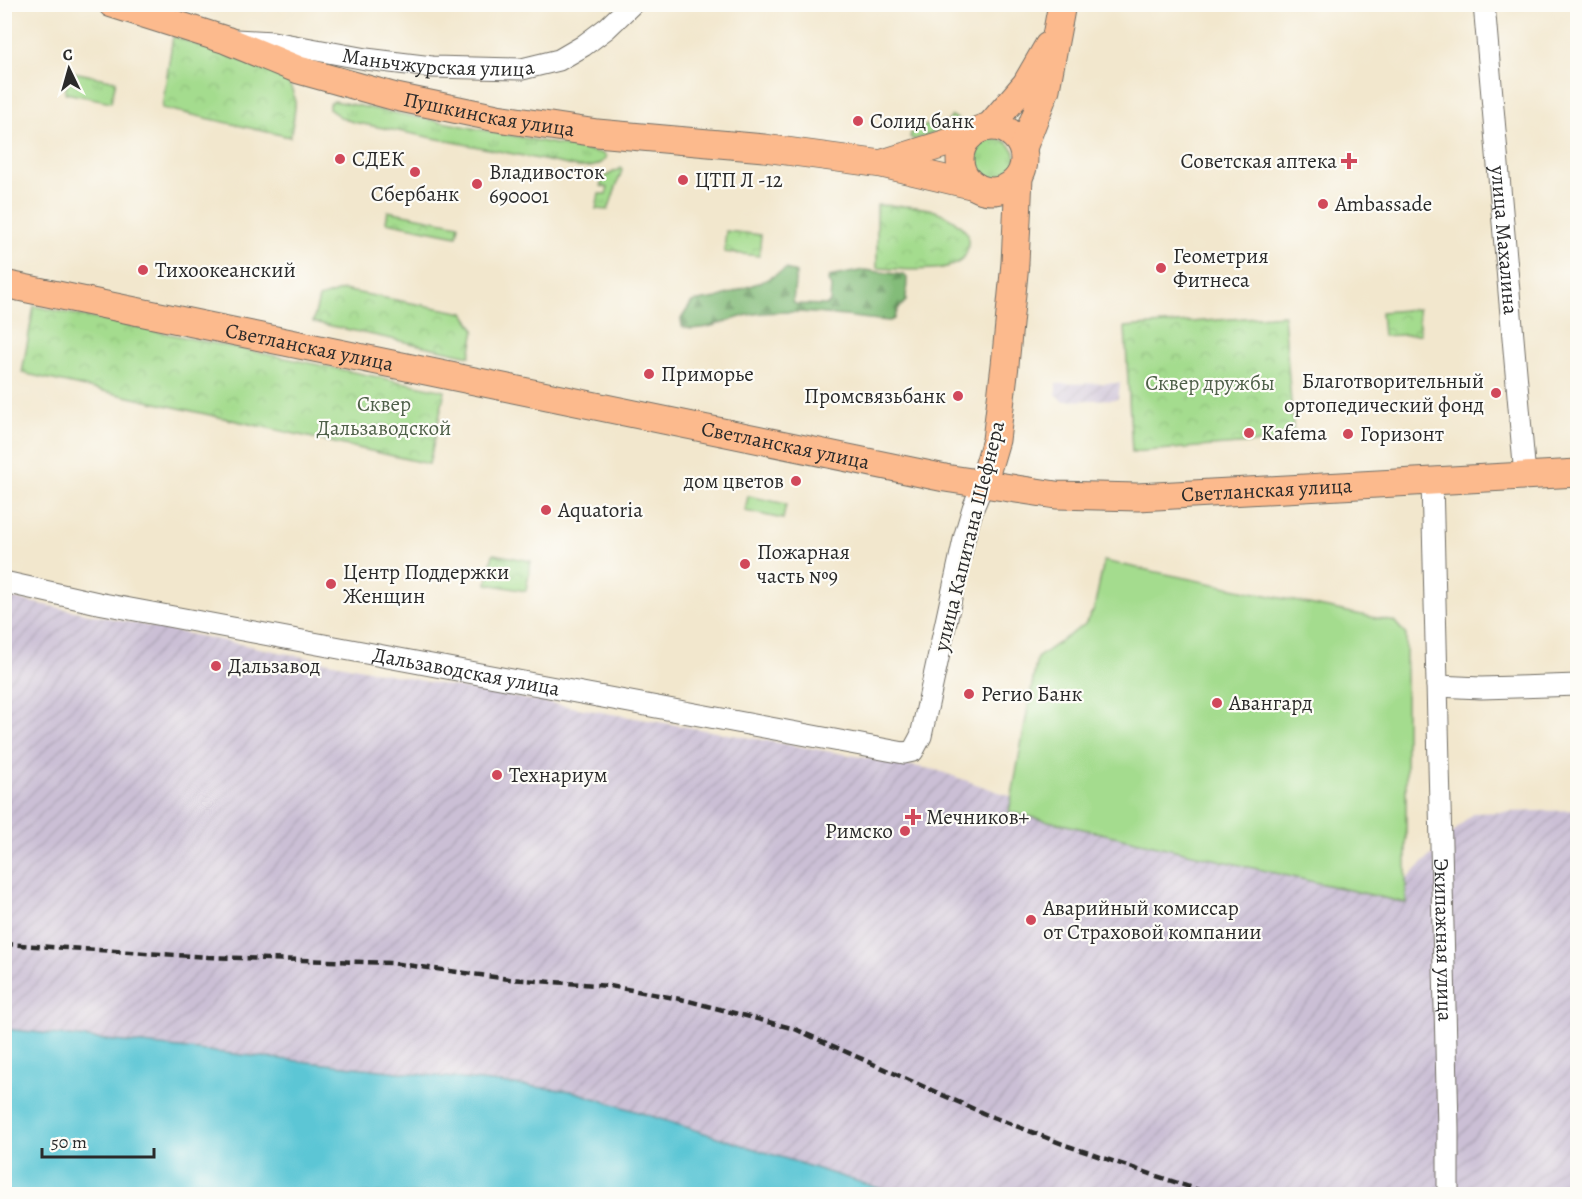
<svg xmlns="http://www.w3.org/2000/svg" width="1582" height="1199" font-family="Alegreya,serif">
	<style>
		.industrial { fill: url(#industrial-furrows) }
		.grass { fill: url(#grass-tufts); stroke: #68845c; stroke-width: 1.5 }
		.forest { fill: url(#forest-firs); stroke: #577452; stroke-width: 1.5 }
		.park { fill: url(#park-crowns); stroke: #68845c; stroke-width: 1.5 }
		.pitch { fill: #a4dc8e; stroke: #68845c; stroke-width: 1.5 }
		.water { fill: #5bc6d5; stroke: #437880; stroke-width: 1.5 }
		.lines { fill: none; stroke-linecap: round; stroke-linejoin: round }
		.minor-casing { stroke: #716d64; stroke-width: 23 }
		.major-casing { stroke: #716d64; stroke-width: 29 }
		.minor { stroke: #fff; stroke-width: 21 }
		.major { stroke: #fcba8d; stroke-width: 27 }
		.rail { stroke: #2b2b2b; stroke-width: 4.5; stroke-dasharray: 9 4.5; stroke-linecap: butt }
		.poi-dot { fill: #d1495b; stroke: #fdfcf7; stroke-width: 2 }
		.labels { text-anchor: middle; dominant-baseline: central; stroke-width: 4.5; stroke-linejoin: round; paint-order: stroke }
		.street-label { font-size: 21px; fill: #2b2b2b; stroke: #fdfcf7 }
		.poi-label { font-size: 21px; fill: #2b2b2b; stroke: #fdfcf7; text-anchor: start }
		.park-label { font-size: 21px; fill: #4f6049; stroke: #fdfcf7 }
	</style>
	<defs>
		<pattern id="industrial-furrows" width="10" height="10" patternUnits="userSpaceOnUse" patternTransform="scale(1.5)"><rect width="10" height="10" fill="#cbbfd5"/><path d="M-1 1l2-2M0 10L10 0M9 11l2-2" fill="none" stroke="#aea4b7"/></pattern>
		<pattern id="grass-tufts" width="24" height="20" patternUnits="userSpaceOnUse" patternTransform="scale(1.5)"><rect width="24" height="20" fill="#a4dc8e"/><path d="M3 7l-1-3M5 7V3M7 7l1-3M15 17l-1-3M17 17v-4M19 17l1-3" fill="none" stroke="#8dbd7b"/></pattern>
		<pattern id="forest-firs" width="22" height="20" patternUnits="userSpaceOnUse" patternTransform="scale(1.5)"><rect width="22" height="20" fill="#83bc79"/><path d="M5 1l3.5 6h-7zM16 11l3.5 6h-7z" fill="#6b9963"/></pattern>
		<pattern id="park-crowns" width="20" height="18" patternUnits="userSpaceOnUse" patternTransform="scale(1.5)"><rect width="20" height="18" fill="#a4dc8e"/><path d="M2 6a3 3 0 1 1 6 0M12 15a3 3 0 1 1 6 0" fill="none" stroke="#8dbd7b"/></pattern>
	</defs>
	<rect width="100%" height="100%" fill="#fdfcf7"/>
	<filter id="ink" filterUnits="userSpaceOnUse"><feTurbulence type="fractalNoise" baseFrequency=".0167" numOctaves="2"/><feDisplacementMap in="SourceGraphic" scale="12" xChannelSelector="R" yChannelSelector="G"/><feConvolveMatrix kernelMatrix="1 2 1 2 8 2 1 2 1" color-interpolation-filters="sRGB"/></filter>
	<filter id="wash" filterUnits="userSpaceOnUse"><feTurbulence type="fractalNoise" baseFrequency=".008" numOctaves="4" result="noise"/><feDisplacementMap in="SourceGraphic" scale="24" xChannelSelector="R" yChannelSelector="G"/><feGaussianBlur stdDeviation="1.35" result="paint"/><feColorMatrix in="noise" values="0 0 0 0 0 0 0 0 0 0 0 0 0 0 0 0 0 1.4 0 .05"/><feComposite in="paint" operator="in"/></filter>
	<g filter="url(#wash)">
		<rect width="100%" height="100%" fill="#f2e7cd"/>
		<g class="industrial">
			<path d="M1120,383L1118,399L1062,401L1056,394V384Z"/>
			<path d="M5,597L428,682L936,770L1132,839L1388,898L1473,813L1577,810V1194H897L572,1091L5,1029Z"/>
		</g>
		<g class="grass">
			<path d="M69,71L116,81L111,102L65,93Z"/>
			<path d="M334,101L601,153L606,156V158C600,167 588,168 578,167L353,122L342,118L329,109V104Z"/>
			<path d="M952,116L959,120L956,125L914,140L910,137L913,128L948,122Z"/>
			<circle cx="995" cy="160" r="21"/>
			<path d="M621,168L622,170L608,210L596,209L599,194H606L608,188L601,186V179Z"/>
		</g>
		<path class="forest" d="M786,269L796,273L793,301L795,304L827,305L830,302L831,287L828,281L829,277L864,270L904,275L907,278L906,301L898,309L894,319L890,321C844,317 794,307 748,315C731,319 696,335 682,326L681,319L692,302L717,298L766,280Z"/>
		<g class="park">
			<path d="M173,36L280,74C302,94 295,111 290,137L162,108Z"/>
			<path d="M877,205C913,207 943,203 968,234C968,242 969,251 964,257C952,275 897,269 877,268Z"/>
			<path d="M388,211L459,225L457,236L386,222Z"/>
			<path d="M726,231L761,235L759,256L724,252Z"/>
			<path d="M343,290L464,313L475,330L470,356L313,322L319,298Z"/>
			<path d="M34,306L445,391L429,464L22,373Z"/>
			<path d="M1418,309L1420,334L1383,336L1381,312Z"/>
			<path d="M1284,315L1294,440L1132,452L1125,327Z"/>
			<path d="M493,554L531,561L526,591L487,584Z"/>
		</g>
		<g class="pitch">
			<path d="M748,496L786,504L783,519L745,511Z"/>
			<path d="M1104,561L1395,622L1406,635V903L1009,812L1037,658L1085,624L1094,609Z"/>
		</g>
		<path class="water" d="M5,1029L572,1091L897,1194H5Z"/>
	</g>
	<g filter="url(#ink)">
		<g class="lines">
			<g class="minor-casing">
				<g id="minor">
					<path id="s1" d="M1484,4L1525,476"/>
					<path id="s2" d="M236,40L273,42L366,59L432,67L522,69L559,60L583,46L607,28L632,4"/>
					<path id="s3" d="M1432,481L1448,1128V1194"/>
					<path id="s4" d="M4,582L98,603L904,753L913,751L921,736L965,535L973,508L983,484"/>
					<path d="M1437,686L1481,688L1578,685"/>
				</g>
			</g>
			<g class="major-casing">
				<g id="major">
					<path id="s5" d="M112,4L226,40L299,70L396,97L497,118L597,133L764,148L882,164L975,186"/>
					<path d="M989,127L1026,84L1048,46"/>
					<circle cx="992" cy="159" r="32"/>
					<path d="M1023,148L1046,89L1062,4"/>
					<path d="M883,163L970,136"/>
					<path id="s6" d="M4,284L945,478L1056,495L1138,497L1578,473"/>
					<path d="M983,484L996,440L1005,365L1015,263L1019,177"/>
				</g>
			</g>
			<use href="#minor" class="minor"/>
			<use href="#major" class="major"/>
			<path class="rail" d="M4,944L208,957L392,963L509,979L610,986L685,1000L795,1029L985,1114L1068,1146L1210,1194"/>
		</g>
	</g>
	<g class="poi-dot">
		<circle cx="858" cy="121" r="6"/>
		<circle cx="340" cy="159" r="6"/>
		<path d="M1346 152h6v6h6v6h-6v6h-6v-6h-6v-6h6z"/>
		<circle cx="415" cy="172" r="6"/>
		<circle cx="683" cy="180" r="6"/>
		<circle cx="477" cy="184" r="6"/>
		<circle cx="1323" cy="204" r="6"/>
		<circle cx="1161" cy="268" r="6"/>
		<circle cx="143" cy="270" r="6"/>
		<circle cx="649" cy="374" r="6"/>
		<circle cx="1496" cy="393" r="6"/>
		<circle cx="958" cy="396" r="6"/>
		<circle cx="1249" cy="433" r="6"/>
		<circle cx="1348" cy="434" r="6"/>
		<circle cx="796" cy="481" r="6"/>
		<circle cx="546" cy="510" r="6"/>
		<circle cx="745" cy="564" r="6"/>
		<circle cx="331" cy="584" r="6"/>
		<circle cx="216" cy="666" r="6"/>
		<circle cx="969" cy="694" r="6"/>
		<circle cx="1217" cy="703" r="6"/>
		<circle cx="497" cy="775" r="6"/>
		<path d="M910 808h6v6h6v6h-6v6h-6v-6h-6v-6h6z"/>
		<circle cx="905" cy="831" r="6"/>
		<circle cx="1031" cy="920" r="6"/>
	</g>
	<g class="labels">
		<g class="street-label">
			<text stroke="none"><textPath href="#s2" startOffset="204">Маньчжурская улица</textPath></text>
			<text stroke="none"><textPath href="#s5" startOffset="394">Пушкинская улица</textPath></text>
			<text stroke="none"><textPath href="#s1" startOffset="237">улица Махалина</textPath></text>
			<text stroke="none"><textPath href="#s6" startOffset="312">Светланская улица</textPath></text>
			<text stroke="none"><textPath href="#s6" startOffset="798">Светланская улица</textPath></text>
			<text stroke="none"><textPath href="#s6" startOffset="1284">Светланская улица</textPath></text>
			<text transform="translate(969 536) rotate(-76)">улица Капитана Шефнера</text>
			<text stroke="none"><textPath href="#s4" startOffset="471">Дальзаводская улица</textPath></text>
			<text stroke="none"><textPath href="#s3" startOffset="459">Экипажная улица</textPath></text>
		</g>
		<g class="poi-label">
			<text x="870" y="121">Солид банк</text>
			<text x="352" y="159">СДЕК</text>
			<text x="1337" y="161" text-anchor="end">Советская аптека</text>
			<text x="489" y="172">Владивосток<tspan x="489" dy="24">690001</tspan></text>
			<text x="695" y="180">ЦТП Л -12</text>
			<text x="415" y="194" text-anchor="middle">Сбербанк</text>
			<text x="1335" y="204">Ambassade</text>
			<text x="1173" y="256">Геометрия<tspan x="1173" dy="24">Фитнеса</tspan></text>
			<text x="155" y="270">Тихоокеанский</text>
			<text x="661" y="374">Приморье</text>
			<text x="1484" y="381" text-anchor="end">Благотворительный<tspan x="1484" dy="24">ортопедический фонд</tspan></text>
			<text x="946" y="396" text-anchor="end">Промсвязьбанк</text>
			<text x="1261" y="433">Kafema</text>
			<text x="1360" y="434">Горизонт</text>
			<text x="784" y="481" text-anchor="end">дом цветов</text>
			<text x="558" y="510">Aquatoria</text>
			<text x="757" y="552">Пожарная<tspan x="757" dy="24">часть №9</tspan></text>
			<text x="343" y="572">Центр Поддержки<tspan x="343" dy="24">Женщин</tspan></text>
			<text x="228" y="666">Дальзавод</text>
			<text x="981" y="694">Регио Банк</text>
			<text x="1229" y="703">Авангард</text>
			<text x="509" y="775">Технариум</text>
			<text x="926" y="817">Мечников+</text>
			<text x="893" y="831" text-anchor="end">Римско</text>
			<text x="1043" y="908">Аварийный комиссар<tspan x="1043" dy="24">от Страховой компании</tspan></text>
		</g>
		<g class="park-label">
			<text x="1210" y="383">Сквер дружбы</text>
			<text x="384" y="404">Сквер<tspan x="384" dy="24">Дальзаводской</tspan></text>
		</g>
	</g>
	<rect width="1582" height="1199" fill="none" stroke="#fdfcf7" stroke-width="24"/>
	<g transform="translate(69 69) rotate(355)" stroke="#fdfcf7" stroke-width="4.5" paint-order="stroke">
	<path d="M0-4.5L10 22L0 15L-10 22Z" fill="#2b2b2b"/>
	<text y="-9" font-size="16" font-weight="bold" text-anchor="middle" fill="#2b2b2b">С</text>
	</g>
	<path d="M42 1148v9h112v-9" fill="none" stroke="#2b2b2b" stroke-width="3"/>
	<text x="51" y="1148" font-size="18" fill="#2b2b2b" stroke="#fdfcf7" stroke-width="4.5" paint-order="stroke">50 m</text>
</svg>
